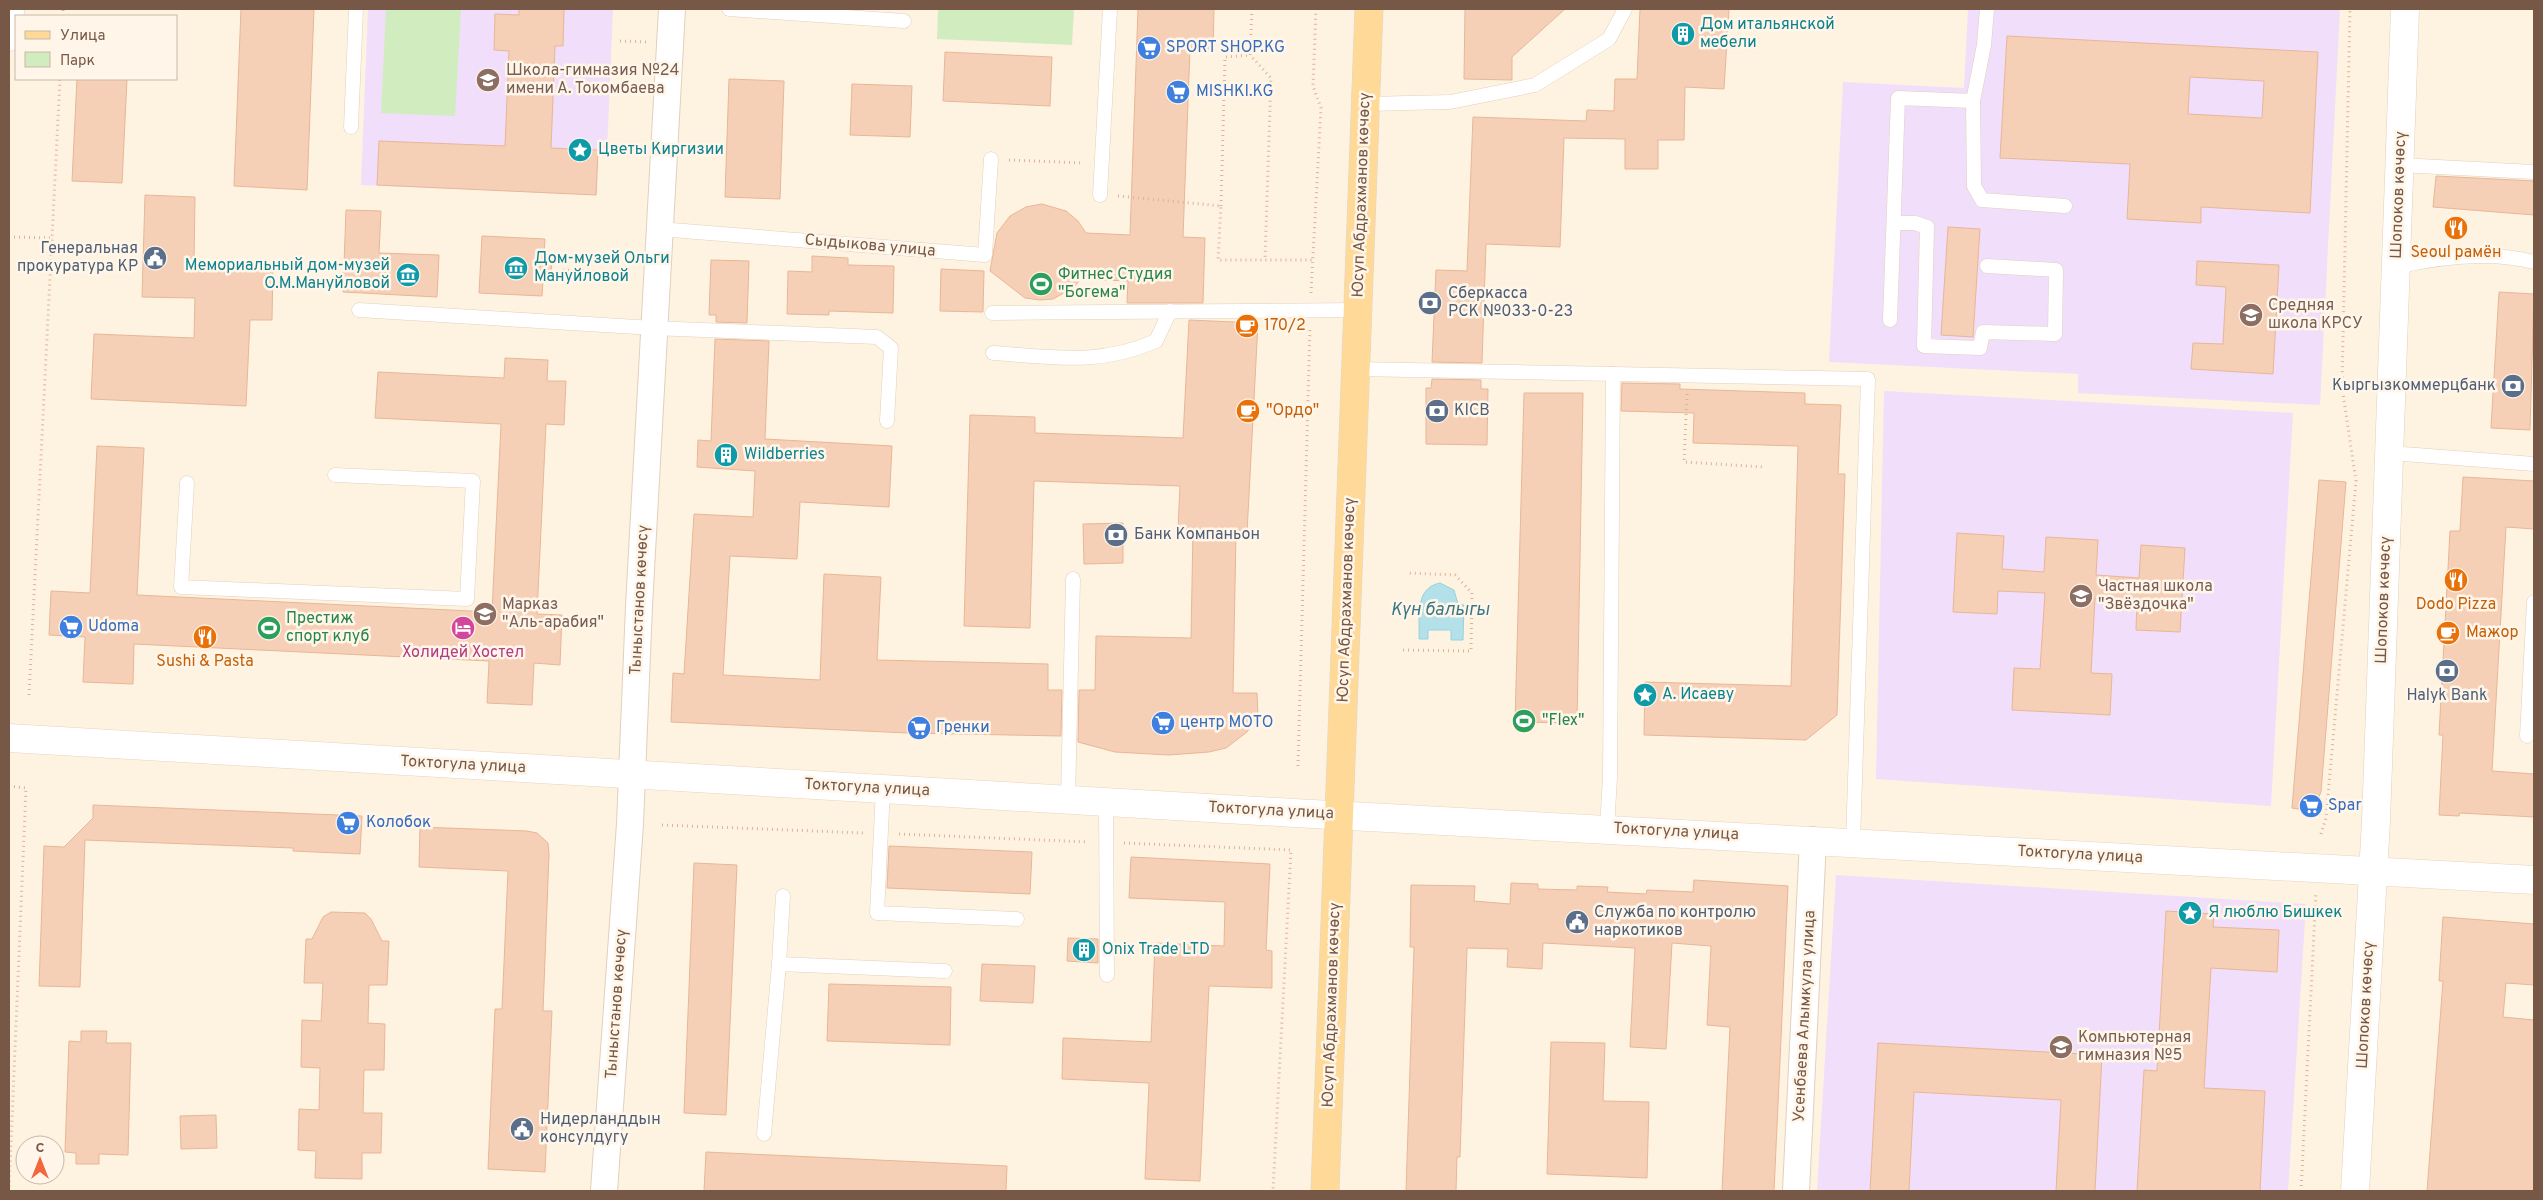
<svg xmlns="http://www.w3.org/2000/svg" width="2543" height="1200" font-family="Overpass,sans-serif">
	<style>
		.education { fill: #f0defa }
		.green { fill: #d1ecbf }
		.water { fill: #b4e1e9; stroke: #9ad1db }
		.building { fill: #f5d0b7; stroke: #e9b696; fill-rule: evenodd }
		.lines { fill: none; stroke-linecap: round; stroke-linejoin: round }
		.service-casing { stroke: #e3cfbc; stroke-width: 15 }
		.minor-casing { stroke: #e3cfbc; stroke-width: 28 }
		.tertiary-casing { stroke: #e3cfbc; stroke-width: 29 }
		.secondary-casing { stroke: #ead2bc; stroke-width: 29 }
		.primary-casing { stroke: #ded7d3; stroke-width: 29 }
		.path { stroke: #dab39a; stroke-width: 3; stroke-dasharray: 1 4; stroke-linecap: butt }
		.service { stroke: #fff; stroke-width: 14 }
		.minor { stroke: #fff; stroke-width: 26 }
		.tertiary { stroke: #fff; stroke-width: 28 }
		.secondary { stroke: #fff; stroke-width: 28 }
		.primary { stroke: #ffd997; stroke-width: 28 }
		.labels { text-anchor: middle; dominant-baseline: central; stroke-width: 5; stroke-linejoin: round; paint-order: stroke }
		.culture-label { font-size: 16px; fill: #0d838f; stroke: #fff6e9; text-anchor: start }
		.shop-label { font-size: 16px; fill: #366cbe; stroke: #fff6e9; text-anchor: start }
		.education-label { font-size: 16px; fill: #785e54; stroke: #fff6e9; text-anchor: start }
		.street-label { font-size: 16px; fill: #775846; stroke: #fff6e9 }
		.service-label { font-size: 16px; fill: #4e5e75; stroke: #fff6e9; text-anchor: start }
		.food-label { font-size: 16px; fill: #c56008; stroke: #fff6e9 }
		.leisure-label { font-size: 16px; fill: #27864d; stroke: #fff6e9; text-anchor: start }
		.hotel-label { font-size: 16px; fill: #b23c85; stroke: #fff6e9 }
		.water-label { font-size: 18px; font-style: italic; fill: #3b7885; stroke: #fff6e9 }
	</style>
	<rect width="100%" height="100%" fill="#fef3e1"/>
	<g class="education">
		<path d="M368,9H613L607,151H598L597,195L361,185Z"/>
		<path d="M1968,9H2340L2320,405L2078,393V374L1829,362L1843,82L1964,88Z"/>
		<path d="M1884,391L2293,413L2271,806L1876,779Z"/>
		<path d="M1836,875L2306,904L2288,1191H1817Z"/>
	</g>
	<g class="green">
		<path d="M386,9H461L455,116L381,113Z"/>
		<path d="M938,9H1074L1072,45L937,39Z"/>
	</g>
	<path class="water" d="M1440,583L1454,590L1458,604L1464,605L1463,640H1451V630H1428V639H1419C1420,618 1414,588 1440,583Z"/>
	<g class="building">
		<path d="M241,9H314L307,190L234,186Z"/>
		<path d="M519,9H564L563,46H555L551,148L598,150L596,195L377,185L379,141L505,146L509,51L494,50L495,14L519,15Z"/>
		<path d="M1138,9H1214L1213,49L1190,48L1183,237L1205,238L1203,303H1127L1128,281L1081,279L1073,288L1053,299L1040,300L1025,298L990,271L997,233L1010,216L1026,207L1042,204L1066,211L1078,221L1086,233L1130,235Z"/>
		<path d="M1465,9H1565L1512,57V80L1464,79Z"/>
		<path d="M1640,9H1729L1724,89L1685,87L1684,140H1658V169H1625V139L1564,138L1560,247L1486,244L1482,363L1432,362L1436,270L1467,271L1473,117L1586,121L1587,110L1614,111L1615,79H1637Z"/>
		<path d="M2007,36L2318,52L2310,213L2201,207V223L2127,219L2130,164L2000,158ZM2190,77L2264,81L2262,118L2188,114Z"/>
		<path d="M945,52L1052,57L1050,106L943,101Z"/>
		<path d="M77,79H127L122,183L72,181Z"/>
		<path d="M729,79L784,81L780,199L725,197Z"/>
		<path d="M852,84L912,86L910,137L850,135Z"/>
		<path d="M2436,176L2534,181V215L2433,207Z"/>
		<path d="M145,195L195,197L194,264L273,266L272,320H250L246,406L91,399L94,334L194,338L195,298L142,297Z"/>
		<path d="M346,210L381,211L379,253L439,255L437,297L343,292Z"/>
		<path d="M1948,227L1980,229L1973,337L1941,335Z"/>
		<path d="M482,236L545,239L544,253L552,264L551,272L543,281L542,296L479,293Z"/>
		<path d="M812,256L848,258V265L894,266L893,313L829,311V315L787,314L788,271L812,272Z"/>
		<path d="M711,260L749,261L747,323L716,322V315H709Z"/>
		<path d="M2197,261L2279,265L2273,374L2191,369L2193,343L2223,344L2226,287L2196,285Z"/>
		<path d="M941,269L984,271L983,312L940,311Z"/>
		<path d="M2499,292L2534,294L2530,430L2491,428Z"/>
		<path d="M1189,320L1258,323L1247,533L1236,532L1233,693H1257L1258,715L1247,732L1226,748L1209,752L1169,755L1115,752L1078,742L1079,690H1095L1096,636L1191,638L1193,530L1178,529L1180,486L1034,481L1030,628L964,626L970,415L1035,417V433L1183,438Z"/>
		<path d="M715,339L769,341L765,439L892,446L889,507L800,502L797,559L730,556L723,675L820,680L824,574L881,577L877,660L1048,664V690H1062L1061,736L907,733L671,722L673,673L684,674L694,514L753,517L755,471L697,467L698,440L711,441Z"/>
		<path d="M505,358L548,360L547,381H566L564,425L546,424L537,614L562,615L560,665L534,663L532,705L487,703L489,661L134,644L133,684L83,682L85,637L49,635L51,591L90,593L97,446L144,448L137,595L492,612L501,424L375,418L378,372L504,378Z"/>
		<path d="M1432,379L1481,380V389H1488L1487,445L1426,444V388H1431Z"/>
		<path d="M1622,383L1680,384V389L1805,393V404L1841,405L1838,474H1845L1837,715L1806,740L1644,735L1645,682L1791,686L1798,446L1693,443L1694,413L1621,411Z"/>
		<path d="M1524,393H1583L1577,723L1515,722Z"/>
		<path d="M2463,477L2534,481V529L2506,527L2492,771L2534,774V817L2460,813L2459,816L2439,815L2443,735H2439L2450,531H2460Z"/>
		<path d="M2319,480L2346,482L2321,792L2315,805L2305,810L2292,808Z"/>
		<path d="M1123,523V563L1084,564L1083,524Z"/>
		<path d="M1957,533L2004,536L2002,569L2044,572L2046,537L2098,540L2096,575L2139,578L2141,545L2185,548L2180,632L2136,630L2137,601L2095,598L2091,673L2112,674L2110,715L2012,710L2014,668L2040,669L2045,593L1998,591L1997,614L1953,612Z"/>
		<path d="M93,805L362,816L360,854L293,851V848L85,840L80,987L39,986L44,846L64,847L93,818Z"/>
		<path d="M420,827L527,831L537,833L548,843L549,854L543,1011H552L545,1172L488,1169L495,1009H502L508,871L419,867Z"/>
		<path d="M889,846L1032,852L1030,894L887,888Z"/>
		<path d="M1131,857L1270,864L1266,950L1272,951V988L1209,986L1200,1181L1145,1179L1149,1083L1062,1079L1063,1038L1151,1042L1155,943L1224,946L1225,902L1129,898Z"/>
		<path d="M694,863L737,865L726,1115L684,1113Z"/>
		<path d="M1694,880L1788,886L1774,1191H1722L1730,1027L1707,1025L1711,946L1672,943L1666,1049L1630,1047L1635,948L1543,943L1542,969L1507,967L1508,949L1467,948L1460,1157H1457L1456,1191H1406L1414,947H1410L1411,885L1475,886L1474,901L1510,904L1511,883L1538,884V889L1577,890V886L1608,887L1607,892L1646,894L1647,890L1693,892Z"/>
		<path d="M2166,911L2214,914L2213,927L2279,930L2277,972L2211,968L2204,1088L2265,1091L2260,1191H2137L2144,1070L2157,1071Z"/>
		<path d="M331,912L365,913L371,919L382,941H389L387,985H369L368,1023L385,1024L384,1070H364L363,1113H382L381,1153H362V1179L315,1178L316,1151L298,1150L299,1109L319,1110L320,1068L301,1067L302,1020L321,1021L323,983H304L306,939H312L323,917Z"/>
		<path d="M2443,917L2534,924V985L2506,983L2503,1017L2534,1020V1191H2427L2443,981H2439Z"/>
		<path d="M1068,938L1098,939V963L1067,961Z"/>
		<path d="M982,964L1035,966L1033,1003L980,1001Z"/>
		<path d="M829,984L951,987L950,1045L827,1041Z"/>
		<path d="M81,1031H107L106,1043H131L128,1155L99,1154V1164H76V1153L65,1152L69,1041L81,1042Z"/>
		<path d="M1551,1042L1605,1043L1603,1101L1649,1102L1647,1178L1547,1174Z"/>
		<path d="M1878,1043L2102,1055L2095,1191H2056L2061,1100L1914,1092L1909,1191H1870Z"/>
		<path d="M216,1115L217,1148L181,1149L180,1116Z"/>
		<path d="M706,1152L1007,1166L1006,1191H704Z"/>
	</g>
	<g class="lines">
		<g class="service-casing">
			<g id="service">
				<path d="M729,9L904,21"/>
				<path d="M1987,9L1984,45L1973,101L1974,186L1982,200L2065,206"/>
				<path d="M1366,104L1450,102L1535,85L1609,39L1625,9"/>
				<path d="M351,127L356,9"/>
				<path d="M2400,165L2534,172"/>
				<path d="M1100,195L1110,9"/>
				<path d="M1894,223H1915L1927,227L1924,346L1980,348L1983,332L2055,334L2056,270L1987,266"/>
				<path d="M659,229L985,255L991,159"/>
				<path d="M2396,267C2439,257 2491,251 2534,262"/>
				<path d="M359,310L653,328L877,337L891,348L887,421"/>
				<path d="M992,313L1358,310"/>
				<path d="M1890,320L1898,98L1973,101"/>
				<path d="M993,353C1053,357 1099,366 1156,341L1170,311"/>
				<path d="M1356,369L1868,379L1853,842"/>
				<path d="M2390,453L2534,464"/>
				<path d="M187,483L181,587L467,599L473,481L335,475"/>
				<path d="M2527,736L2534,602"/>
				<path d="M883,789L877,913L1017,919"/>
				<path d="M1068,799L1073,579"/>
				<path d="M1106,802L1107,975"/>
				<path d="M1607,829L1610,777L1613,374"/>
				<path d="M779,964L783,896"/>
				<path d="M764,1134L779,964L945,971"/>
			</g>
		</g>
		<g class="minor-casing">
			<g id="minor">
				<path d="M604,1191L630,824L639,606L672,9"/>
				<path d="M1796,1191L1813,840"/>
			</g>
		</g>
		<g class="tertiary-casing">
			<g id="tertiary">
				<path d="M9,37L10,9"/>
				<path d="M2355,1191L2376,821L2405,9"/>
			</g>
		</g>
		<g class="secondary-casing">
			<path id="secondary" d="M9,738L1294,813L2534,880"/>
		</g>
		<g class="primary-casing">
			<path id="primary" d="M1325,1191L1369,9"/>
		</g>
		<g class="path">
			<path d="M1252,9L1250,55L1271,78L1265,260"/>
			<path d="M63,16V9"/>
			<path d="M620,41L647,42"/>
			<path d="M1009,160L1083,163"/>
			<path d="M1118,196L1221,206L1218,260H1312"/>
			<path d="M1221,206L1225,57L1250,55"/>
			<path d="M9,237L52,238"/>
			<path d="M563,270L606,272"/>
			<path d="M1311,293L1321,108L1313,86L1316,9"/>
			<path d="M1687,394L1684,462L1765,467"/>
			<path d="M1403,650L1471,651L1472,593L1455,575L1407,573"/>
			<path d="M29,695L60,79"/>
			<path d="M1298,766L1310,327"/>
			<path d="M9,786L26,788L9,1191"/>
			<path d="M662,825L863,833"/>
			<path d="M899,834L1088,842"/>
			<path d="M2321,834L2326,818L2356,481L2342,387L2350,9"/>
			<path d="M1124,843L1291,850L1273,1191"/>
			<path d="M2301,1191L2316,892"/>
		</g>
		<use href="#service" class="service"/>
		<use href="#minor" class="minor"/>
		<use href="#tertiary" class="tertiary"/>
		<use href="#secondary" class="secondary"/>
		<use href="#primary" class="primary"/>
	</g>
	<defs>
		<g id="building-disc" transform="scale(1.25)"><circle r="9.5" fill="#0f9aa8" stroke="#fff6e9"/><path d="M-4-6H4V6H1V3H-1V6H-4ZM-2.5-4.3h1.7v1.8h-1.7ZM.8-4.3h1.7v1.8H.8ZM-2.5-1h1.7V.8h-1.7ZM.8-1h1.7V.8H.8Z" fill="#fff"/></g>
		<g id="supermarket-disc" transform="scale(1.25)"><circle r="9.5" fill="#3f7fe0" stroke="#fff6e9"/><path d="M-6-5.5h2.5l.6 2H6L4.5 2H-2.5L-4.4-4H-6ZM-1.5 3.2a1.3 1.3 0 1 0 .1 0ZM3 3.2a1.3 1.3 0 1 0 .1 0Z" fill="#fff"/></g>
		<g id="school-disc" transform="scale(1.25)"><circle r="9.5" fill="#8d6e63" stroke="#fff6e9"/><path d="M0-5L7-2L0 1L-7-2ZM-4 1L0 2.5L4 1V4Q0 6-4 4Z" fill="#fff"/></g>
		<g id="sight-disc" transform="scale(1.25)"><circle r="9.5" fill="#0f9aa8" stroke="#fff6e9"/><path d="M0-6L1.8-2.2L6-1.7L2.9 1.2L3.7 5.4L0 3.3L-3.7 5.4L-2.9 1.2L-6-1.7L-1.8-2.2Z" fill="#fff"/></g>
		<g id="restaurant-disc" transform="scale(1.25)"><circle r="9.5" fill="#e8710a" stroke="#fff6e9"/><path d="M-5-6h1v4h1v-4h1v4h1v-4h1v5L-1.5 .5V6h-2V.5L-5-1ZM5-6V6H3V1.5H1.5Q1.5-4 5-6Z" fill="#fff"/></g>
		<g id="civic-disc" transform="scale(1.25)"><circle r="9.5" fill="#5c6f8a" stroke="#fff6e9"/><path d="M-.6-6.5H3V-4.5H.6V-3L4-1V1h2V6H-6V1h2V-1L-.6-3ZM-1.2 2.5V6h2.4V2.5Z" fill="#fff"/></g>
		<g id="museum-disc" transform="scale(1.25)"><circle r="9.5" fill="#0f9aa8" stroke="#fff6e9"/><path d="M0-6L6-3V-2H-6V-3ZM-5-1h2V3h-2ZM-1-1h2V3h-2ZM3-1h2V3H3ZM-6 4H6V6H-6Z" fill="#fff"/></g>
		<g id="stadium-disc" transform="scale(1.25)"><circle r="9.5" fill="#2e9e5b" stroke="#fff6e9"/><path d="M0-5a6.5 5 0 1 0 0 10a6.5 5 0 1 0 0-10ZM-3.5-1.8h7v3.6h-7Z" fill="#fff"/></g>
		<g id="bank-disc" transform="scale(1.25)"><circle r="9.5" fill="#5c6f8a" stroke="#fff6e9"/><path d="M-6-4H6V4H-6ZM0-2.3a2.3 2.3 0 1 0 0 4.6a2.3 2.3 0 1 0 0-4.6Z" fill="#fff"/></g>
		<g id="cafe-disc" transform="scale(1.25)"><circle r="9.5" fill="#e8710a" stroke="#fff6e9"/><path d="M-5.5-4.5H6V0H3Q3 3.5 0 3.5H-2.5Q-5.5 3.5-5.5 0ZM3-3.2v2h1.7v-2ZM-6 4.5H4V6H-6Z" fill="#fff"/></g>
		<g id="university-disc" transform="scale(1.25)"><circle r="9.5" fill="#8d6e63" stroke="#fff6e9"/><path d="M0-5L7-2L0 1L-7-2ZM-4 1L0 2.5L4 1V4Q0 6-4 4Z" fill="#fff"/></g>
		<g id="hotel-disc" transform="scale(1.25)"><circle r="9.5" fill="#d1479c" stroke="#fff6e9"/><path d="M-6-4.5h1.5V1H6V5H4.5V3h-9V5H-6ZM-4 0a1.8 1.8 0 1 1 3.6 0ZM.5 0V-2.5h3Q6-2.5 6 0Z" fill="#fff"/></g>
	</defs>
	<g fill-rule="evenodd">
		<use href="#building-disc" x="1683" y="34"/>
		<use href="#supermarket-disc" x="1149" y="48"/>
		<use href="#school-disc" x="488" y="80"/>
		<use href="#supermarket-disc" x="1178" y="92"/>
		<use href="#sight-disc" x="580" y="150"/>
		<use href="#restaurant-disc" x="2456" y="228"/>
		<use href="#civic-disc" x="155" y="258"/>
		<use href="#museum-disc" x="516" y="268"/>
		<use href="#museum-disc" x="408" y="275"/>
		<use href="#stadium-disc" x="1041" y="284"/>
		<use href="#bank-disc" x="1430" y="303"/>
		<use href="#school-disc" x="2251" y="315"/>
		<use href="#cafe-disc" x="1247" y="326"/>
		<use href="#bank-disc" x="2513" y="386"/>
		<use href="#cafe-disc" x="1248" y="411"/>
		<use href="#bank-disc" x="1437" y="411"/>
		<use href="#building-disc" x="726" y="455"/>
		<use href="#bank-disc" x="1116" y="535"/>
		<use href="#restaurant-disc" x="2456" y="580"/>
		<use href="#school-disc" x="2081" y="596"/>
		<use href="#university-disc" x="485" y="614"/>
		<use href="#supermarket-disc" x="71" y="627"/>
		<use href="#stadium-disc" x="269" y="628"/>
		<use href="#hotel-disc" x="463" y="628"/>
		<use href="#cafe-disc" x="2448" y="633"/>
		<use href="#restaurant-disc" x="205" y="637"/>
		<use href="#bank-disc" x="2447" y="671"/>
		<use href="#sight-disc" x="1645" y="695"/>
		<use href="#stadium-disc" x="1524" y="721"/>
		<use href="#supermarket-disc" x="1163" y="723"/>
		<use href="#supermarket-disc" x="919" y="728"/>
		<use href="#supermarket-disc" x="2311" y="806"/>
		<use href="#supermarket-disc" x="348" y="823"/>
		<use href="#sight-disc" x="2190" y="913"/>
		<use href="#civic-disc" x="1577" y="922"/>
		<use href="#building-disc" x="1084" y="950"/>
		<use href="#school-disc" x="2061" y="1047"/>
		<use href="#civic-disc" x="522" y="1129"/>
	</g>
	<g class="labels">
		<g class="culture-label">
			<text x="1700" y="25">Дом итальянской<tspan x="1700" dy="18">мебели</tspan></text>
			<text x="598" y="150">Цветы Киргизии</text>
			<text x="534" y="259">Дом-музей Ольги<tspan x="534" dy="18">Мануйловой</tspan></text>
			<text x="390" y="266" text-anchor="end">Мемориальный дом-музей<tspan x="390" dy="18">О.М.Мануйловой</tspan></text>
			<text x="744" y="455">Wildberries</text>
			<text x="1662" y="695">А. Исаеву</text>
			<text x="2208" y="913">Я люблю Бишкек</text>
			<text x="1102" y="950">Onix Trade LTD</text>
		</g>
		<g class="shop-label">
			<text x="1166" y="48">SPORT SHOP.KG</text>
			<text x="1196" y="92">MISHKI.KG</text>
			<text x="88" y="627">Udoma</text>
			<text x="1180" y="723">центр МОТО</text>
			<text x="936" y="728">Гренки</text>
			<text x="2328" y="806">Spar</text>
			<text x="366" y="823">Колобок</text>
		</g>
		<g class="education-label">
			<text x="506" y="71">Школа-гимназия №24<tspan x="506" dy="18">имени А. Токомбаева</tspan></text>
			<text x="2268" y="306">Средняя<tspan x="2268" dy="18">школа КРСУ</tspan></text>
			<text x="2098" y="587">Частная школа<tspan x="2098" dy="18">"Звёздочка"</tspan></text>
			<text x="502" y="605">Марказ<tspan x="502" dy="18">"Аль-арабия"</tspan></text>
			<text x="2078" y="1038">Компьютерная<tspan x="2078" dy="18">гимназия №5</tspan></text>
		</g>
		<g class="street-label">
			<text transform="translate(1362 195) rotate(-88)">Юсуп Абдрахманов көчөсү</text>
			<text transform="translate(2399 195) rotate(-88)">Шопоков көчөсү</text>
			<text transform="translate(870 246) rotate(5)">Сыдыкова улица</text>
			<text transform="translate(640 600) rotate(-87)">Тыныстанов көчөсү</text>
			<text transform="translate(1347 600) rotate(-88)">Юсуп Абдрахманов көчөсү</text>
			<text transform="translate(2384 600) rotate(-88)">Шопоков көчөсү</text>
			<text transform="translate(463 765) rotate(3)">Токтогула улица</text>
			<text transform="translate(867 788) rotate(3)">Токтогула улица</text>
			<text transform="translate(1271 811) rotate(3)">Токтогула улица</text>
			<text transform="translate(1676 832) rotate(3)">Токтогула улица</text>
			<text transform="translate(2080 855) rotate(3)">Токтогула улица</text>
			<text transform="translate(617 1004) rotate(-86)">Тыныстанов көчөсү</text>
			<text transform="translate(1332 1005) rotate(-88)">Юсуп Абдрахманов көчөсү</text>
			<text transform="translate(2366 1005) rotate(-87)">Шопоков көчөсү</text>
			<text transform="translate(1805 1016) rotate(-87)">Усенбаева Алымкула улица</text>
		</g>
		<g class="service-label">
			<text x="138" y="249" text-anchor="end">Генеральная<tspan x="138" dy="18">прокуратура КР</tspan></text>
			<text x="1448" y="294">Сберкасса<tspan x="1448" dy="18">РСК №033-0-23</tspan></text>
			<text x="2496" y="386" text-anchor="end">Кыргызкоммерцбанк</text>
			<text x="1454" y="411">KICB</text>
			<text x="1134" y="535">Банк Компаньон</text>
			<text x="2447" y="696" text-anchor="middle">Halyk Bank</text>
			<text x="1594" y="913">Служба по контролю<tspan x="1594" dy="18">наркотиков</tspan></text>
			<text x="540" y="1120">Нидерланддын<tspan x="540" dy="18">консулдугу</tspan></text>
		</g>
		<g class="food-label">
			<text x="2456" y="253">Seoul рамён</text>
			<text x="1264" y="326" text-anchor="start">170/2</text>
			<text x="1266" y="411" text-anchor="start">"Ордо"</text>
			<text x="2456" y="605">Dodo Pizza</text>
			<text x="2466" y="633" text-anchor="start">Мажор</text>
			<text x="205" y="662">Sushi &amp; Pasta</text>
		</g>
		<g class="leisure-label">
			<text x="1058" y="275">Фитнес Студия<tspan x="1058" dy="18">"Богема"</tspan></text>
			<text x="286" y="619">Престиж<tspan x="286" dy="18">спорт клуб</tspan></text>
			<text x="1542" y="721">"Flex"</text>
		</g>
		<g class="hotel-label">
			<text x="463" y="653">Холидей Хостел</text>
		</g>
		<g class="water-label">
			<text x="1440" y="610">Күн балыгы</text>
		</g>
	</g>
	<rect width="2543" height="1200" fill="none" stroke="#775846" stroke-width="20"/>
	<rect x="15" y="15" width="162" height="65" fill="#fff6e9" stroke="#c9b7a8"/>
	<rect x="25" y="31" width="25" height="8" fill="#ffd997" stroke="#c9b7a8"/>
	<text x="60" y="40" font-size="15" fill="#775846">Улица</text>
	<rect x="25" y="52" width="25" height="15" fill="#d1ecbf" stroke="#c9b7a8"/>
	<text x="60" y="65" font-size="15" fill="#775846">Парк</text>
	<g transform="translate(40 1160)"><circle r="24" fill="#fff6e9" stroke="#c9b7a8"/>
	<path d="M0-4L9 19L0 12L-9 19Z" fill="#f1663d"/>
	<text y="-8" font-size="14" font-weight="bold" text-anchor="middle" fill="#775846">С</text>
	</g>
</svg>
